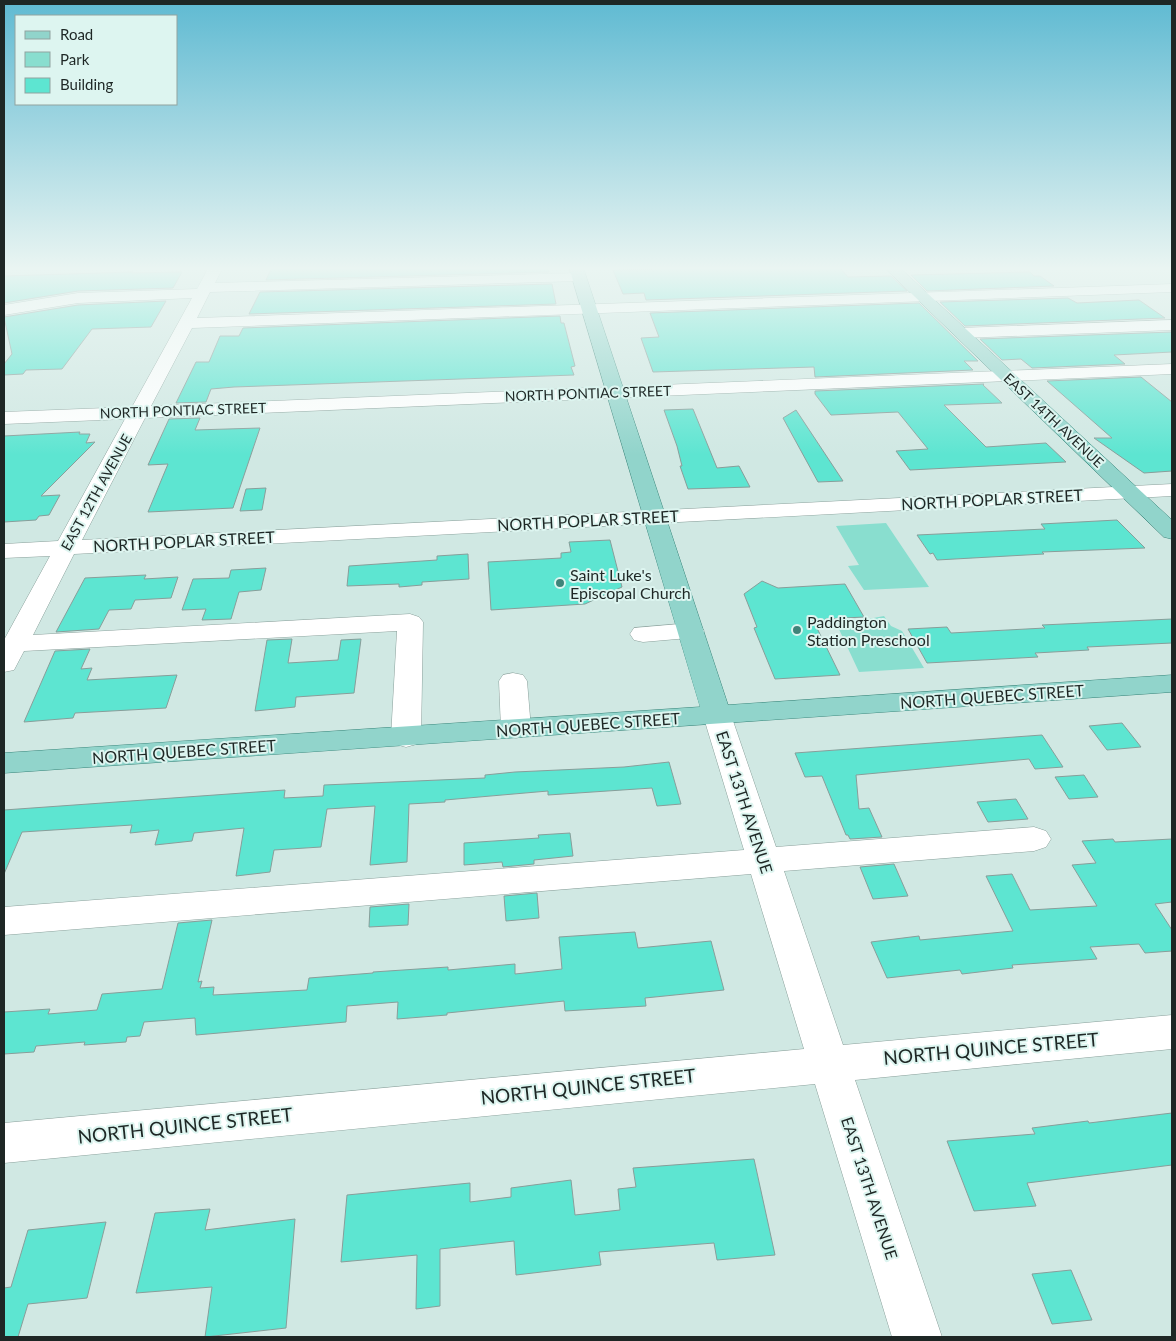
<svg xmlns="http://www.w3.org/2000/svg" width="1176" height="1341" font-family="Lato,sans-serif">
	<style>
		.green { fill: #89decf }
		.building { fill: #5de5d1; stroke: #889e9a }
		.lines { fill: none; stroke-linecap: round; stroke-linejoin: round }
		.minor-casing { stroke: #8aa09b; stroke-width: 1 }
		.major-casing { stroke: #39857a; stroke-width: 1 }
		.minor { fill: #fff; fill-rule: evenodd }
		.major { fill: #91d4cb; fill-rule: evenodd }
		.poi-dot { fill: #3f8479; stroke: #ddf5f0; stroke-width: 2 }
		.labels { text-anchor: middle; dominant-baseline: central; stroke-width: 4; stroke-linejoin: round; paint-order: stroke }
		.far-street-label { font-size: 14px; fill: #1e2725; stroke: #ddf5f0 }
		.street-label { font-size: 16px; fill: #1e2725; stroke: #ddf5f0 }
		.poi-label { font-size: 16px; fill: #1e2725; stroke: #ddf5f0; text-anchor: start }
		.near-street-label { font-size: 19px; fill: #1e2725; stroke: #ddf5f0 }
	</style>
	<rect width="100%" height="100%" fill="#d0e8e3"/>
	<g class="green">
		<path d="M886,523L929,587L864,590L848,566L859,565L836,526Z"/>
		<path d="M884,616L891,626L902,631L924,668L859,672L837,625Z"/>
	</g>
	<g class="building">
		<path d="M272,267H547L549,272L266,280Z"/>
		<path d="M662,267H782V269L840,268L848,277L891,276L907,291L646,300L644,293L623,294L613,270L663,269Z"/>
		<path d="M133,272L132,273L182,272L173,288L78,291L4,303V276Z"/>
		<path d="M1030,272L1034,276H1040L1054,286L927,291L911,275Z"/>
		<path d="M552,284L556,304L249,314L260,292Z"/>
		<path d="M1068,298L1077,303L1139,300L1165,318L965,326L940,302Z"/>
		<path d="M166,301L151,327L92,329L62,369L26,370L23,374L4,375V364L12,354L4,317L78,305Z"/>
		<path d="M919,303L978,361H964L973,370L815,377L814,367L653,372L641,338L659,337L650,313Z"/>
		<path d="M560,316L561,323H564L575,366L571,367L574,375L234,387L211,389L206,402L176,403L196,362H209L220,336H239L243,328Z"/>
		<path d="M1172,332V352L1114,355L1125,364L1032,368L1021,359L1002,360L980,339Z"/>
		<path d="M1141,377L1172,402V471L1144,473L1094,438H1112L1047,381Z"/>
		<path d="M984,384L983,385L1002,403L944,405L986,447L1046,443L1066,462L910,470L896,451L928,449L898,412L831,415L815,394V391Z"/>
		<path d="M693,409L717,468L739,466L750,487L688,489L680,466H682L677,446L664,410Z"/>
		<path d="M796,410L843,481L818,482L783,418Z"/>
		<path d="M200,418L195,430L260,428L233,508L148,512L168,464L148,465L169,419Z"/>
		<path d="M80,432L79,434H90L86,443L95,442L41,496L60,495L49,515L39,516L36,520L4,522V436Z"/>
		<path d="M266,488L262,510L240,511L246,489Z"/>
		<path d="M1117,520L1145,548L1042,552L1044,554L937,560L933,553L930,554L917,535L1045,529L1041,524Z"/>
		<path d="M610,540L622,587L585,604L491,610L488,562L561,558V553L571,552L569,542Z"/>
		<path d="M468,554L469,579L422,582V585L399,587V584L347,586L349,566L437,560V556Z"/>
		<path d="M266,568L261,590L239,592L231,619L202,620L206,609L182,610L193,579L229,578L231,570Z"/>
		<path d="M146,575L144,579L178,577L171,598L135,600L131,609L109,610L99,629L56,632L85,578Z"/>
		<path d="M762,581L778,588L845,584L864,617L825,619L827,623L815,624L840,675L775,679L754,628L757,627L744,594Z"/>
		<path d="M1172,619V643L1087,647L1089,650L1035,653L1038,657L927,663L908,629L947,627L951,633L1045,628L1042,625Z"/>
		<path d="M292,639L288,663L338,660L341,640L361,639L354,693L296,697L295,707L255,711L267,640Z"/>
		<path d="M90,649L81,669L92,668L87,680L177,675L166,708L75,713L73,718L24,722L55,651Z"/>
		<path d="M1122,723L1141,747L1107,750L1089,726Z"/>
		<path d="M1042,735L1063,767L1035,769L1029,759L856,775L859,809L869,808L882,837L850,839L848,835H846L822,776L805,777L795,753Z"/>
		<path d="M669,762L681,804L657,806L652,788L548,795V791L445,800V802L409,804L407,862L370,865L375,806L327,809L321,847L274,850L270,872L236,876L244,828L194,833L192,841L155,845L159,830L130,833L132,825L22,832L4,874V810L285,790L284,798L323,796L324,785L485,778V775L515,772L624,767Z"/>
		<path d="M1084,775L1098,797L1069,799L1055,777Z"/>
		<path d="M1016,799L1028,819L988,822L977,802Z"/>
		<path d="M570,833L573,856L534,860V864L503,867L502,862L464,865V843L539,838L538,835Z"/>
		<path d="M1113,839L1115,842L1172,839V902L1155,904L1172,930V951L1145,953L1139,944L1090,947L1097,959L1012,965L1013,968L962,974L960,970L887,978L871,942L919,936L920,940L1013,931L986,876L1012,874L1030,910L1097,906L1072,865L1096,863L1082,841Z"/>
		<path d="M894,864L908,896L873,899L860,867Z"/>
		<path d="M537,893L539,918L506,921L504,896Z"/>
		<path d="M409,904L408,925L369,927L370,907Z"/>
		<path d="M212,920L198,982L202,981L200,988L214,987L213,995L307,990L309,978L373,973V972L448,967V970L515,964V974L562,969L559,937L635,932L638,948L711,941L724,990L645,998L646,1006L565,1011L564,1001L447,1013V1015L397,1019L398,1002L347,1006L346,1022L196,1035L195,1018L144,1022L140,1036L127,1037L126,1042L84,1045L85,1042L36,1046L34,1052L4,1054V1012L50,1009L48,1014L97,1010L102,994L162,989L178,923Z"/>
		<path d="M1172,1113V1165L1027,1183L1036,1206L974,1211L947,1141L1035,1134L1032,1128L1088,1121L1089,1123Z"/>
		<path d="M754,1159L775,1255L717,1260L714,1243L599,1252L601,1265L516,1275L514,1241L440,1249V1306L416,1309L417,1255L341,1262L347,1195L470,1183V1202L511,1197V1188L571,1180L575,1215L620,1210L618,1189L636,1187L633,1168Z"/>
		<path d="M210,1209L205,1230L295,1219L286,1328L205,1337L212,1287L136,1293L155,1213Z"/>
		<path d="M106,1222L87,1298L28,1304L18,1337H4V1288L11,1287L28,1230Z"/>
		<path d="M1071,1270L1092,1320L1052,1324L1032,1274Z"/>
	</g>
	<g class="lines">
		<g class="minor-casing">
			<g id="minor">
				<path d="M209,267H223L215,283L579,273L584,274L586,277L584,280L579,281L210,292L197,318L1172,284V292L192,328L151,406L1172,364V374L145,418L82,540L1172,484V496L74,554L33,635L410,614L419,617L423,622L421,737L417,744L406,747L395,744L391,737L397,631L24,651L14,670L4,672V640L50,556L4,558V544L58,541L125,419L4,424V412L132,407L192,298L78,303L4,315V305L78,293L197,289Z"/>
				<path d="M1172,320V330L962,338L956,336L954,333L956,330L962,328Z"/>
				<path d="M691,623L700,625L704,631L700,637L643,642L634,640L630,634L634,628Z"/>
				<path d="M513,673L523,675L527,681L531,729L526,736L516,738L506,736L501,729L499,681L503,675Z"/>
				<path d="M717,706L727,709L731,715L776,847L1034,827L1046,831L1051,839L1046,847L1034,851L784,871L843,1045L1172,1015V1049L855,1080L942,1337H892L815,1084L4,1163V1123L804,1049L751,874L4,935V907L744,850L703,715L707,709Z"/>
			</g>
		</g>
		<g class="major-casing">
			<g id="major">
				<path d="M569,267H583L728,705L1172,675V692L4,773V753L700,707Z"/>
				<path d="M884,267H899L1172,520V539L1164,537Z"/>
			</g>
		</g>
		<use href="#minor" class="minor"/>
		<use href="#major" class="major"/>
	</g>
	<linearGradient id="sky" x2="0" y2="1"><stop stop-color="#5fbad2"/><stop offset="0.59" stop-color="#eaf5f2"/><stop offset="1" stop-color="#eaf5f2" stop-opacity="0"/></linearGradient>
	<rect width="1176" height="455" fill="url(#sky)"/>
	<g class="poi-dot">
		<circle cx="560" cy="583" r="5"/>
		<circle cx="797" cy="630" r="5"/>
	</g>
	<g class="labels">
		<g class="far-street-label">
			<text transform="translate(588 393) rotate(-2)">NORTH PONTIAC STREET</text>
			<text transform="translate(183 410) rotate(-2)">NORTH PONTIAC STREET</text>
			<text transform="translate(1054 420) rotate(43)">EAST 14TH AVENUE</text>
			<text transform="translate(96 492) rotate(-61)">EAST 12TH AVENUE</text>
		</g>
		<g class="street-label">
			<text transform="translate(992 499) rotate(-3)">NORTH POPLAR STREET</text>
			<text transform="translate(588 520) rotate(-3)">NORTH POPLAR STREET</text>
			<text transform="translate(184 541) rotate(-3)">NORTH POPLAR STREET</text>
			<text transform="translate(992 696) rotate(-4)">NORTH QUEBEC STREET</text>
			<text transform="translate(588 724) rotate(-4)">NORTH QUEBEC STREET</text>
			<text transform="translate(184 751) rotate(-4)">NORTH QUEBEC STREET</text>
			<text transform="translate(745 802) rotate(72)">EAST 13TH AVENUE</text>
			<text transform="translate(870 1188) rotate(72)">EAST 13TH AVENUE</text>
		</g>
		<g class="poi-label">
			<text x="570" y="574">Saint Luke's<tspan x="570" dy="18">Episcopal Church</tspan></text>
			<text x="807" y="621">Paddington<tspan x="807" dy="18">Station Preschool</tspan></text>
		</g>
		<g class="near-street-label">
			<text transform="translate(991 1048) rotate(-5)">NORTH QUINCE STREET</text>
			<text transform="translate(588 1086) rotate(-6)">NORTH QUINCE STREET</text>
			<text transform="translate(185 1125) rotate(-6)">NORTH QUINCE STREET</text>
		</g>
	</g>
	<rect width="1176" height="1341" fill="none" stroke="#1e2725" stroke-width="10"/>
	<rect x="15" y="15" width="162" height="90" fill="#ddf5f0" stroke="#91a39f"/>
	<rect x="25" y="31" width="25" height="8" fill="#91d4cb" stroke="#91a39f"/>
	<text x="60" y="40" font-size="15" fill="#1e2725">Road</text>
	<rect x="25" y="52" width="25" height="15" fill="#89decf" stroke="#91a39f"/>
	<text x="60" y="65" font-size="15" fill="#1e2725">Park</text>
	<rect x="25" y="78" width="25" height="15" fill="#5de5d1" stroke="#91a39f"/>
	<text x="60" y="90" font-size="15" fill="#1e2725">Building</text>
</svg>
